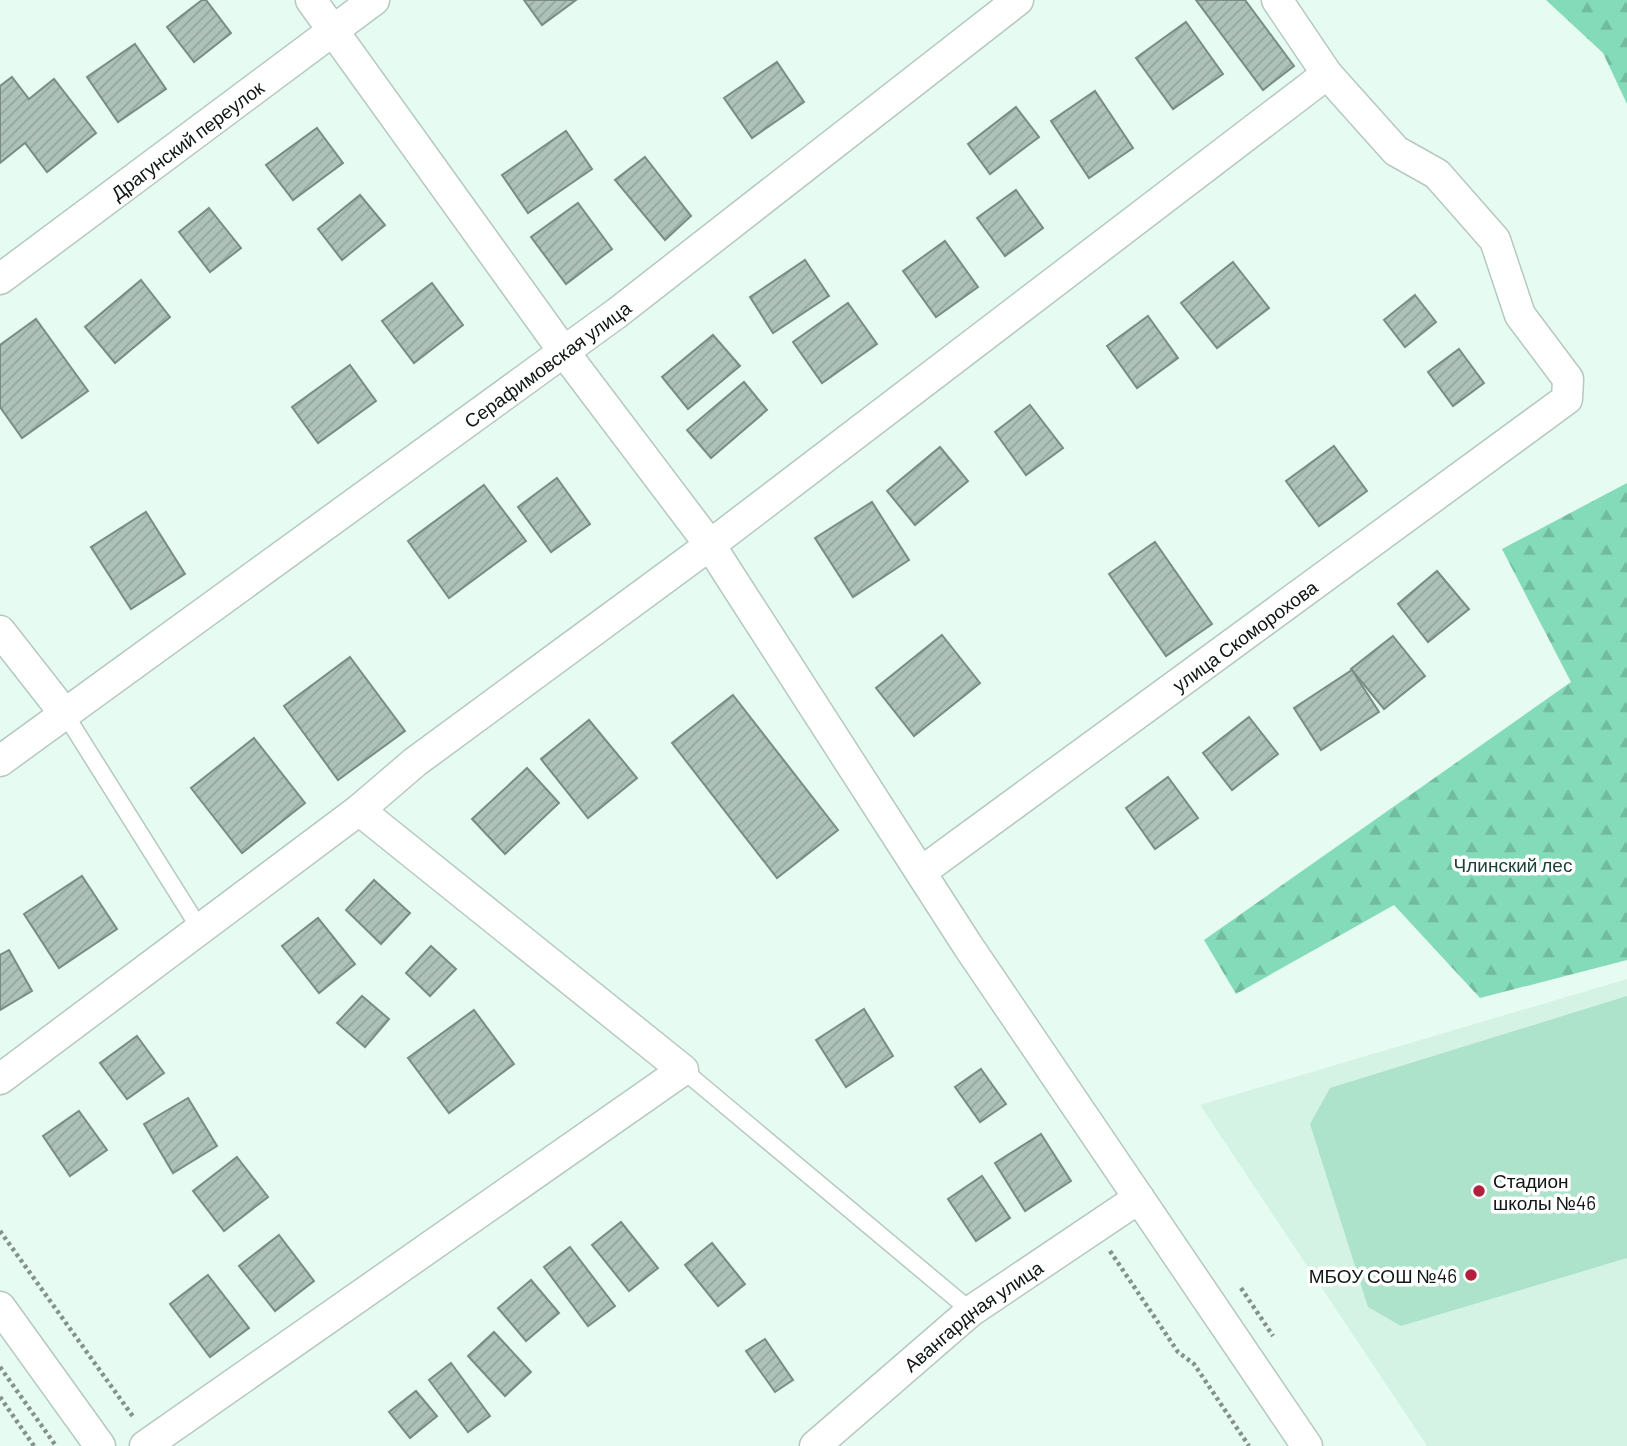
<svg xmlns="http://www.w3.org/2000/svg" width="1627" height="1446" font-family="Barlow,sans-serif">
	<style>
		.built { fill: #d5f3e5 }
		.green { fill: #ade3cb }
		.forest { fill: url(#forest-firs) }
		.building { fill: url(#building-hatch); stroke: #798d84; stroke-width: 2 }
		.lines { fill: none; stroke-linecap: round; stroke-linejoin: round }
		.lane-casing { stroke: #b5c9c0; stroke-width: 19 }
		.street-casing { stroke: #b5c9c0; stroke-width: 33 }
		.path { stroke: #83938c; stroke-width: 4.5; stroke-dasharray: 3.5 3.5; stroke-linecap: butt }
		.lane { stroke: #fff; stroke-width: 16 }
		.street { stroke: #fff; stroke-width: 30 }
		.poi-dot { fill: #b3203d; stroke: #fff; stroke-width: 2.5 }
		.labels { text-anchor: middle; dominant-baseline: central; stroke-width: 7; stroke-linejoin: round; paint-order: stroke }
		.street-label { font-size: 19px; fill: #0f1713; stroke: #fff }
		.park-label { font-size: 19px; fill: #1c4234; stroke: #fff }
		.poi-label { font-size: 19px; fill: #0f1713; stroke: #fff; text-anchor: start }
	</style>
	<defs>
		<pattern id="forest-firs" width="22" height="20" patternUnits="userSpaceOnUse" patternTransform="scale(1.75)"><rect width="22" height="20" fill="#84dbb9"/><path d="M5 1l3.5 6h-7zM16 11l3.5 6h-7z" fill="#71bb9e"/></pattern>
		<pattern id="building-hatch" width="6" height="6" patternUnits="userSpaceOnUse" patternTransform="scale(1.75)"><rect width="6" height="6" fill="#adc2b8"/><path d="M-1 1l2-2M0 6l6-6M5 7l2-2" fill="none" stroke="#94a69d"/></pattern>
	</defs>
	<rect width="100%" height="100%" fill="#e6fbf2"/>
	<path class="built" d="M1627,979V1446H1427L1200,1105Z"/>
	<path class="green" d="M1627,996V1258L1401,1326L1368,1307L1310,1124L1330,1088Z"/>
	<g class="forest">
		<path d="M1546,0H1627V104L1603,53Z"/>
		<path d="M1627,483V960L1480,998L1394,905L1236,994L1204,940L1571,682L1502,549Z"/>
	</g>
	<g class="building">
		<path d="M202,0H206L231,33L194,62L167,27Z"/>
		<path d="M524,0H576L542,25Z"/>
		<path d="M1196,0H1245L1294,66L1263,90Z"/>
		<path d="M1186,22L1223,74L1173,109L1136,58Z"/>
		<path d="M135,44L166,89L118,122L87,77Z"/>
		<path d="M777,62L804,102L752,138L724,98Z"/>
		<path d="M12,77L29,99L54,79L96,133L47,172L25,143L0,163V86Z"/>
		<path d="M1095,91L1133,148L1089,178L1051,121Z"/>
		<path d="M1016,107L1039,137L990,174L968,144Z"/>
		<path d="M317,128L343,163L293,200L266,165Z"/>
		<path d="M566,131L592,169L528,213L502,175Z"/>
		<path d="M645,157L691,216L665,240L615,180Z"/>
		<path d="M1016,190L1043,228L1005,256L977,218Z"/>
		<path d="M360,195L385,225L342,260L318,229Z"/>
		<path d="M578,203L612,249L566,284L531,237Z"/>
		<path d="M209,208L241,248L210,272L179,232Z"/>
		<path d="M945,241L978,287L936,317L903,271Z"/>
		<path d="M805,260L829,296L773,333L750,297Z"/>
		<path d="M1233,262L1269,308L1217,348L1181,303Z"/>
		<path d="M141,280L170,317L115,363L85,327Z"/>
		<path d="M432,283L463,325L414,363L382,321Z"/>
		<path d="M1415,295L1436,322L1405,347L1384,320Z"/>
		<path d="M848,303L877,344L822,383L793,342Z"/>
		<path d="M1148,316L1178,358L1137,388L1107,346Z"/>
		<path d="M36,319L88,391L22,438L0,407V345Z"/>
		<path d="M713,335L740,366L688,409L662,377Z"/>
		<path d="M1459,349L1484,383L1453,406L1428,372Z"/>
		<path d="M350,365L376,401L318,443L292,407Z"/>
		<path d="M744,382L767,410L711,458L687,430Z"/>
		<path d="M1030,405L1063,448L1026,475L995,432Z"/>
		<path d="M1334,446L1367,491L1319,526L1286,481Z"/>
		<path d="M940,447L968,481L915,525L887,491Z"/>
		<path d="M557,478L590,524L551,552L518,507Z"/>
		<path d="M484,485L526,541L449,598L408,541Z"/>
		<path d="M872,502L909,560L853,597L815,538Z"/>
		<path d="M146,512L185,574L131,609L91,547Z"/>
		<path d="M1155,542L1212,624L1166,656L1109,574Z"/>
		<path d="M1437,571L1469,609L1428,642L1398,604Z"/>
		<path d="M942,635L980,683L914,736L876,688Z"/>
		<path d="M1393,636L1425,676L1384,709L1351,669Z"/>
		<path d="M350,657L405,731L338,780L284,706Z"/>
		<path d="M1352,670L1379,712L1321,750L1294,708Z"/>
		<path d="M733,695L838,830L777,878L672,743Z"/>
		<path d="M1249,717L1278,754L1232,790L1203,753Z"/>
		<path d="M589,720L637,778L588,818L541,759Z"/>
		<path d="M254,738L305,803L242,853L191,788Z"/>
		<path d="M527,768L559,803L505,854L472,819Z"/>
		<path d="M1168,777L1198,818L1155,849L1126,808Z"/>
		<path d="M82,876L117,929L59,968L24,914Z"/>
		<path d="M374,880L410,913L381,944L346,910Z"/>
		<path d="M318,918L355,964L319,993L282,946Z"/>
		<path d="M431,946L456,969L430,996L406,973Z"/>
		<path d="M9,950L32,991L0,1010V955Z"/>
		<path d="M362,996L389,1019L365,1047L337,1023Z"/>
		<path d="M864,1009L893,1056L846,1087L816,1040Z"/>
		<path d="M474,1010L514,1064L449,1113L408,1058Z"/>
		<path d="M137,1036L164,1073L127,1099L100,1063Z"/>
		<path d="M981,1069L1006,1104L980,1122L955,1087Z"/>
		<path d="M188,1098L217,1146L173,1173L144,1124Z"/>
		<path d="M79,1111L107,1150L70,1176L43,1136Z"/>
		<path d="M1041,1134L1071,1181L1025,1211L995,1163Z"/>
		<path d="M237,1157L268,1197L224,1231L193,1191Z"/>
		<path d="M982,1176L1010,1218L976,1241L948,1199Z"/>
		<path d="M621,1222L658,1268L629,1291L592,1245Z"/>
		<path d="M279,1235L314,1281L275,1311L239,1266Z"/>
		<path d="M712,1243L745,1284L718,1306L685,1265Z"/>
		<path d="M570,1247L615,1306L588,1326L544,1267Z"/>
		<path d="M208,1275L249,1328L210,1357L170,1304Z"/>
		<path d="M531,1280L559,1313L526,1341L498,1308Z"/>
		<path d="M494,1332L531,1372L505,1396L468,1356Z"/>
		<path d="M765,1339L793,1380L775,1392L746,1351Z"/>
		<path d="M451,1363L490,1416L468,1432L429,1380Z"/>
		<path d="M416,1391L437,1416L410,1438L389,1412Z"/>
	</g>
	<g class="lines">
		<g class="lane-casing">
			<g id="lane">
				<path d="M65,714L200,929"/>
				<path d="M683,1070L971,1311"/>
			</g>
		</g>
		<g class="street-casing">
			<g id="street">
				<path d="M311,0L564,352L710,545L968,946L1307,1446"/>
				<path id="s1" d="M0,279L374,0"/>
				<path d="M0,631L65,714"/>
				<path id="s2" d="M0,761L617,313L1018,0"/>
				<path d="M359,810L415,762L710,545L1327,74"/>
				<path id="s3" d="M921,872L1567,399L1568,379L1520,315L1495,240L1437,174L1396,151L1327,74L1277,0"/>
				<path d="M0,1079L359,810L683,1070L145,1446"/>
				<path d="M0,1307L100,1446"/>
				<path id="s4" d="M815,1446L971,1311L1139,1198"/>
			</g>
		</g>
		<g class="path">
			<path d="M0,1231L134,1418"/>
			<path d="M1110,1251L1178,1352L1194,1364L1249,1446"/>
			<path d="M1241,1288L1273,1336"/>
			<path d="M0,1367L56,1446"/>
			<path d="M0,1397L34,1446"/>
		</g>
		<use href="#lane" class="lane"/>
		<use href="#street" class="street"/>
	</g>
	<g class="poi-dot">
		<circle cx="1479" cy="1191" r="7"/>
		<circle cx="1471" cy="1275" r="7"/>
	</g>
	<g class="labels">
		<g class="street-label">
			<text stroke="none"><textPath href="#s1" startOffset="233">Драгунский переулок</textPath></text>
			<text stroke="none"><textPath href="#s2" startOffset="676">Серафимовская улица</textPath></text>
			<text stroke="none"><textPath href="#s3" startOffset="401">улица Скоморохова</textPath></text>
			<text stroke="none"><textPath href="#s4" startOffset="205">Авангардная улица</textPath></text>
		</g>
		<g class="park-label">
			<text x="1513" y="864">Члинский лес</text>
		</g>
		<g class="poi-label">
			<text x="1493" y="1180">Стадион<tspan x="1493" dy="22">школы №46</tspan></text>
			<text x="1457" y="1275" text-anchor="end">МБОУ СОШ №46</text>
		</g>
	</g>
</svg>
